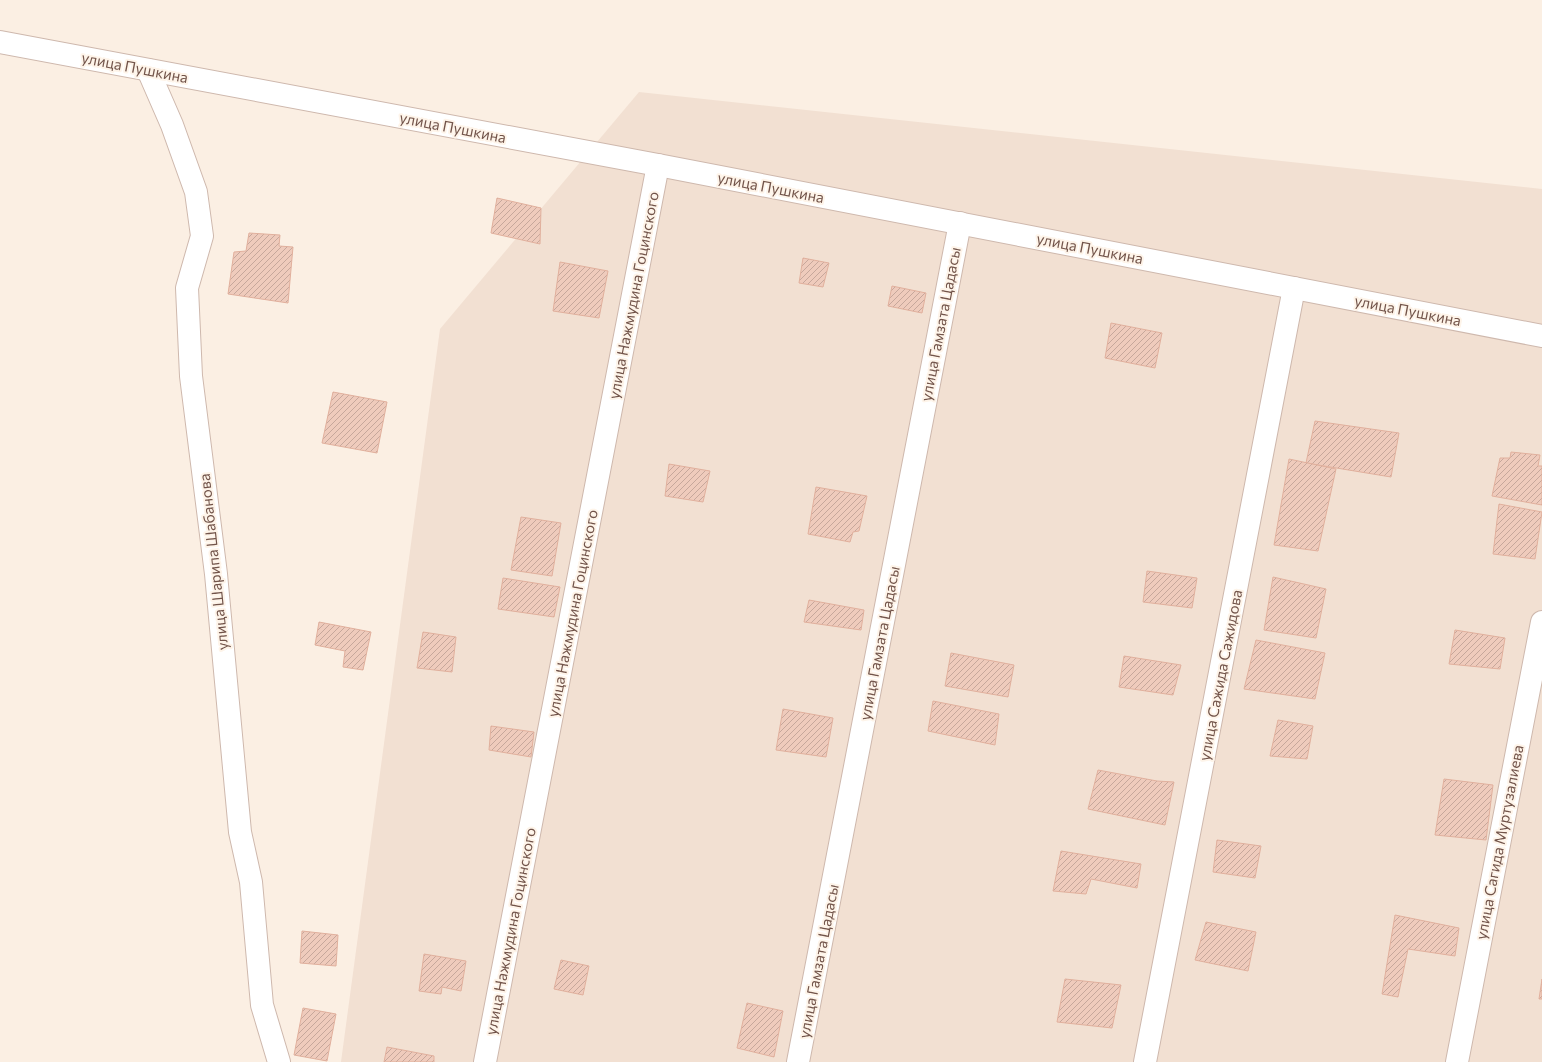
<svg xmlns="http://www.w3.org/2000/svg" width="1542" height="1062" font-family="Commissioner,sans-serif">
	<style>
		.residential { fill: #f2e0d2 }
		.building { fill: url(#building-hatch); stroke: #e1b09d }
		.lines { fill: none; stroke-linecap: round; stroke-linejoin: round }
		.minor-casing { stroke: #ceb8ad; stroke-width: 24 }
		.minor { stroke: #fff; stroke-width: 22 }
		.labels { text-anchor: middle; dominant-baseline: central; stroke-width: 4; stroke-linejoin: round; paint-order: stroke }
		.street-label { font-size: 15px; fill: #72544a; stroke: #fef4e9 }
	</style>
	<defs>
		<pattern id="building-hatch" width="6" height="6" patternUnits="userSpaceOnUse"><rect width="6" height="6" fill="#efcbbc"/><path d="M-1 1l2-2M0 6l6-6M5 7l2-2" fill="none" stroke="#c6a79b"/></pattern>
	</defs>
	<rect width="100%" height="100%" fill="#fbefe3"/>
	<path class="residential" d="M639,92L1542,189V1062H341L440,329Z"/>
	<g class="building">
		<path d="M497,198L541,208L540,244L491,233Z"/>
		<path d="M249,233L280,235L279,246L293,247L288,303L228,294L234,252L246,251Z"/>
		<path d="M803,258L829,263L823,287L799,283Z"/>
		<path d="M560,262L608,271L599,318L553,311Z"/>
		<path d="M892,286L926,293L922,313L888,306Z"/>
		<path d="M1111,323L1162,333L1155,368L1105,358Z"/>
		<path d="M333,392L387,402L377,453L322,443Z"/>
		<path d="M1315,421L1399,433L1391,477L1306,463Z"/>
		<path d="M1511,452L1540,455L1538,466H1542V505L1492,496L1500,458H1510Z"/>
		<path d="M1289,459L1336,469L1318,551L1274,545Z"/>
		<path d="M669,464L710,471L703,502L665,496Z"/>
		<path d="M816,487L867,496L859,531L853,532L850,542L808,534Z"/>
		<path d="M1499,504L1542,512L1535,559L1493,554Z"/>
		<path d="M521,517L561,523L552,576L511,570Z"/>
		<path d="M1147,571L1197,578L1192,608L1143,602Z"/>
		<path d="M1273,577L1326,589L1316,638L1264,630Z"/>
		<path d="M503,578L560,587L554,617L498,609Z"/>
		<path d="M809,600L864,610L861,630L804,622Z"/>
		<path d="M319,622L371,632L363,670L343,667L345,651L315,645Z"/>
		<path d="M1455,630L1505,638L1500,669L1449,664Z"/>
		<path d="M423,632L456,637L452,672L417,668Z"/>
		<path d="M1256,640L1325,653L1315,699L1244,689Z"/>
		<path d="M951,653L1014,665L1008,697L945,686Z"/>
		<path d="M1124,656L1181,665L1173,695L1119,687Z"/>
		<path d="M933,701L999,714L995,745L928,731Z"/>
		<path d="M783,709L833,718L826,757L776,750Z"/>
		<path d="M1278,720L1313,726L1307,759L1270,756Z"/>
		<path d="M491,726L534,732L531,757L489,750Z"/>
		<path d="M1098,770L1157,781L1174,782L1165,825L1088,809Z"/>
		<path d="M1444,779L1493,785L1486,840L1435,835Z"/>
		<path d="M1217,840L1261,846L1255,878L1213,872Z"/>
		<path d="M1061,851L1141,864L1137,888L1091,879L1086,894L1053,891Z"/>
		<path d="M1395,915L1459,928L1455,956L1408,949L1398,997L1382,994Z"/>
		<path d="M1206,922L1256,932L1248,971L1195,960Z"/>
		<path d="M302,931L338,935L336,966L300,963Z"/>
		<path d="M424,954L466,961L461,991L442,987L441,994L419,991Z"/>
		<path d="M561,960L589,966L583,995L554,989Z"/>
		<path d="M1065,979L1121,985L1112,1028L1057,1022Z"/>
		<path d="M1542,979V999H1539Z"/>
		<path d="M747,1003L783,1011L774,1057L737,1048Z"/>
		<path d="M303,1008L336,1014L327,1061L294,1055Z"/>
		<path d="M387,1047L434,1056V1062H384Z"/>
	</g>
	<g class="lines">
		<g class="minor-casing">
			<g id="minor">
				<path d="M0,42L658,165L1542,336"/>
				<path d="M148,70L172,125L196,192L202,236L187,288L191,376L216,574L240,832L251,882L262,1005L279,1062"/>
				<path d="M485,1062L658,165"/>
				<path d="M798,1062L960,223"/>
				<path d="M1145,1062L1294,288"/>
				<path d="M1457,1062L1542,622"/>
			</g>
		</g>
		<use href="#minor" class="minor"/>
	</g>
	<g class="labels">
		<g class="street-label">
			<text transform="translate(135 67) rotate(11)">улица Пушкина</text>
			<text transform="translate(453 127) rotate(11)">улица Пушкина</text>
			<text transform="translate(771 187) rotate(11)">улица Пушкина</text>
			<text transform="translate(1090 248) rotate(11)">улица Пушкина</text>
			<text transform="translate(633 295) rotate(-79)">улица Нажмудина Гоцинского</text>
			<text transform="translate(1408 310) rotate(11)">улица Пушкина</text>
			<text transform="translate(940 324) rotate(-79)">улица Гамзата Цадасы</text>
			<text transform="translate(213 562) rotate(-96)">улица Шарипа Шабанова</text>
			<text transform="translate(572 613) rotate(-79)">улица Нажмудина Гоцинского</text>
			<text transform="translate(879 643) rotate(-79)">улица Гамзата Цадасы</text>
			<text transform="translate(1220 675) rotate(-79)">улица Сажида Сажидова</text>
			<text transform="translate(1499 842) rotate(-79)">улица Сагида Муртузалиева</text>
			<text transform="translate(510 931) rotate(-79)">улица Нажмудина Гоцинского</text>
			<text transform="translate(818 961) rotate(-79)">улица Гамзата Цадасы</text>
		</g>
	</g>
</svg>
